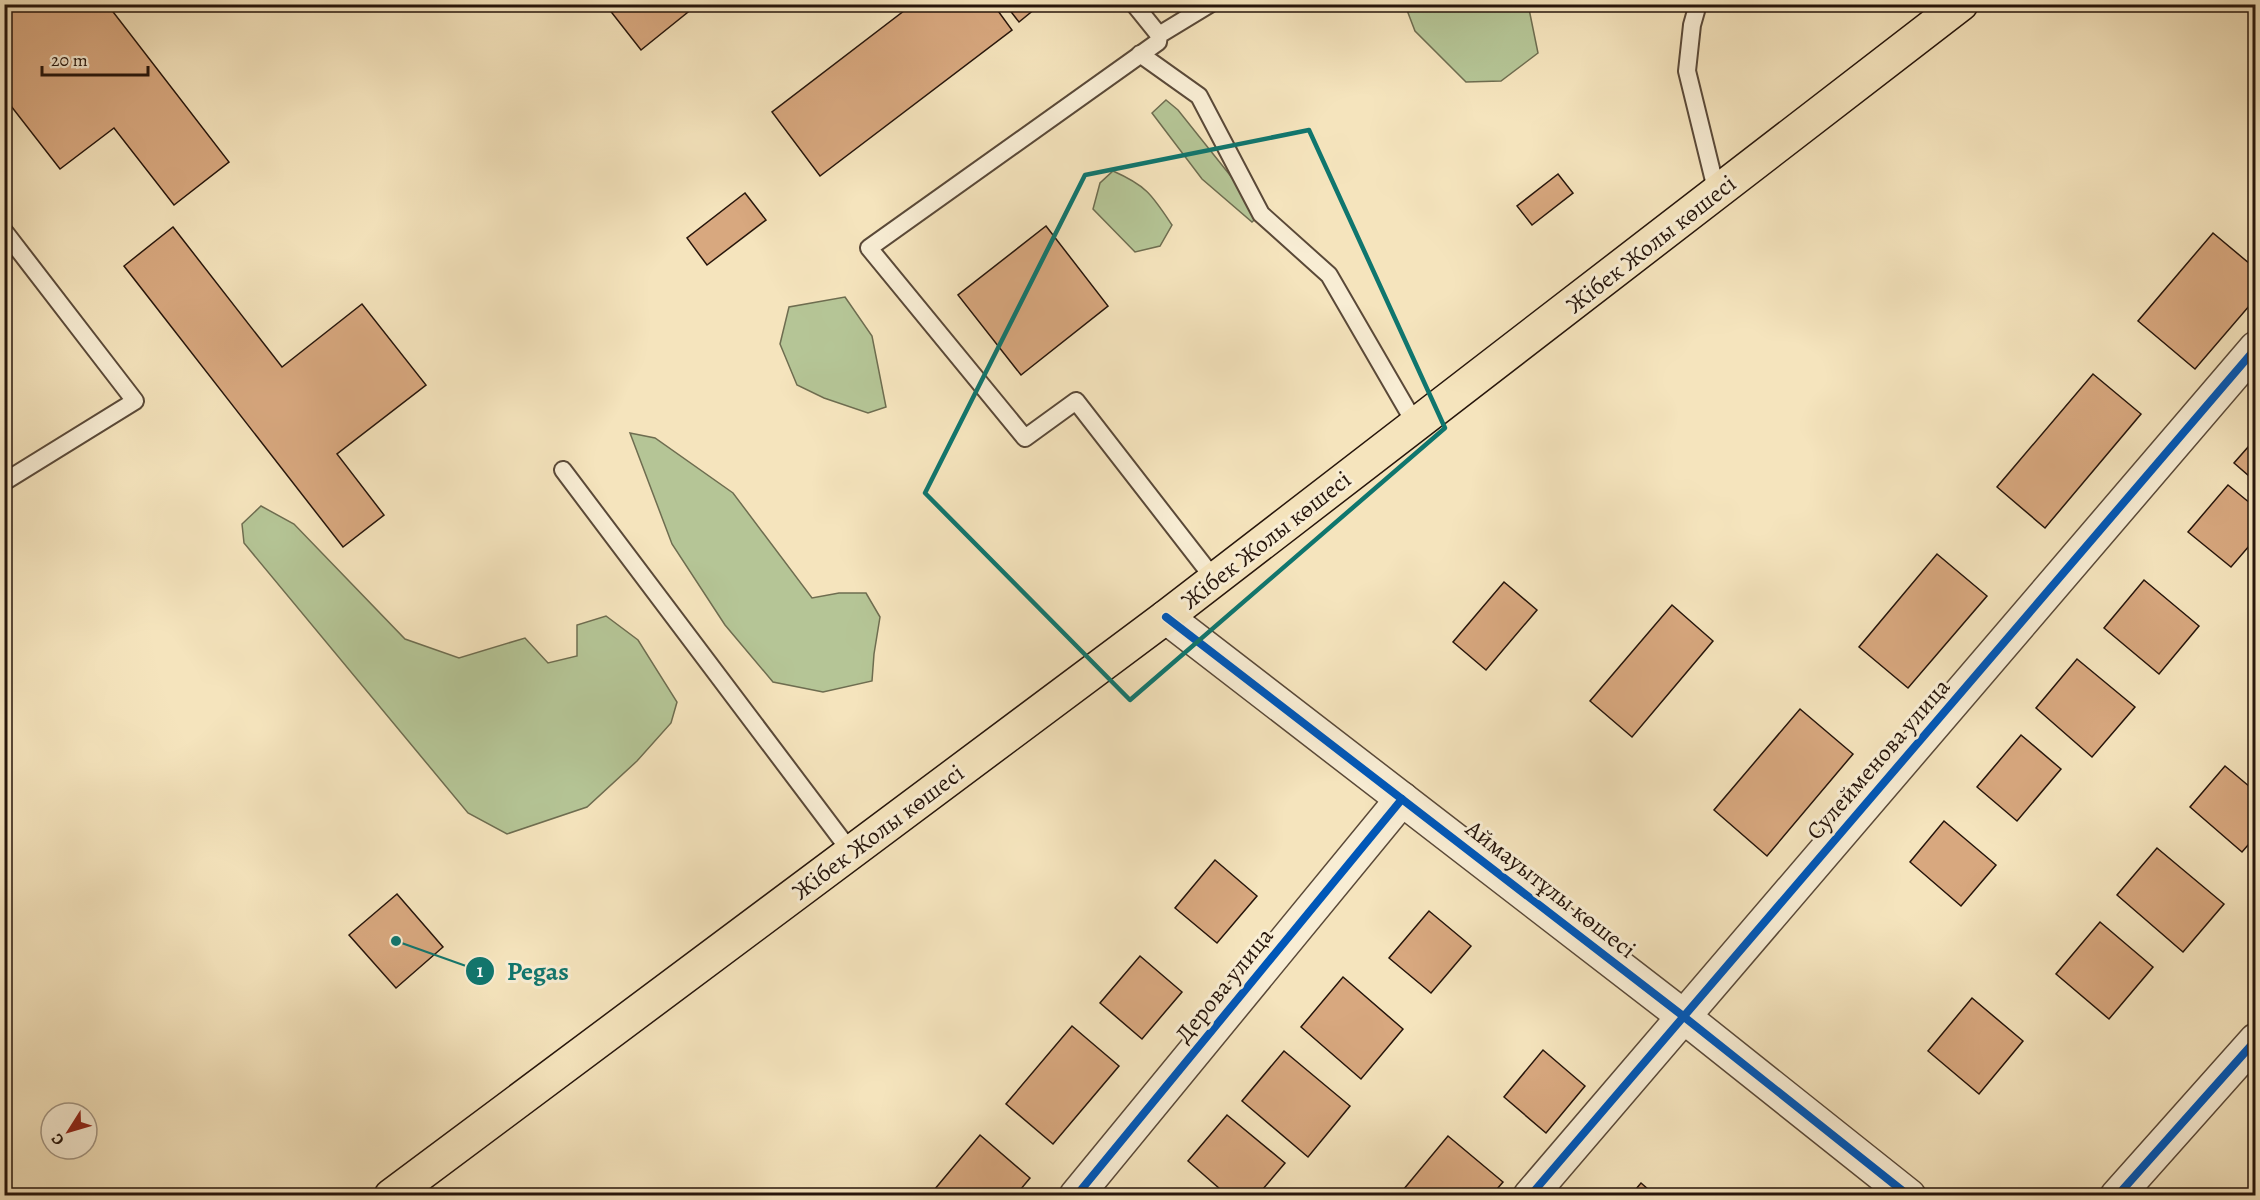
<svg xmlns="http://www.w3.org/2000/svg" width="2260" height="1200" font-family="Alegreya,serif">
	<style>
		.green { fill: #b5c596; stroke: #6e6d50; stroke-width: 1.5 }
		.building { fill: #d8a87f; stroke: #26150b; stroke-width: 1.5 }
		.lines { fill: none; stroke-linecap: round; stroke-linejoin: round }
		.service-casing { stroke: #5a4938; stroke-width: 20 }
		.minor-casing { stroke: #5a4938; stroke-width: 36 }
		.trunk-casing { stroke: #26150b; stroke-width: 36 }
		.service { stroke: #f8edd4; stroke-width: 16 }
		.minor { stroke: #f8edd4; stroke-width: 33 }
		.trunk { stroke: #f5e4bd; stroke-width: 33 }
		.cycleway-casing { stroke: #f8edd4; stroke-width: 11 }
		.cycleway { stroke: #0057b8; stroke-width: 8 }
		.marked { fill: none; stroke: #0f766e; stroke-width: 4.5; stroke-linejoin: round }
		.labels { text-anchor: middle; dominant-baseline: central; stroke-width: 6; stroke-linejoin: round; paint-order: stroke }
		.street-label { font-size: 24px; fill: #26150b; stroke: #f8edd4 }
		.leader { fill: none; stroke: #0f766e; stroke-width: 2 }
		.callout-dot { fill: #0f766e; stroke: #f8edd4; stroke-width: 2 }
		.mark-label { font-size: 18px; text-anchor: middle; font-weight: bold; fill: #fff }
		.callout-label { font-size: 26px; text-anchor: middle; font-weight: bold; fill: #0f766e; stroke: #f8edd4; stroke-width: 6; stroke-linejoin: round; paint-order: stroke }
	</style>
	<rect width="100%" height="100%" fill="#f5e4bd"/>
	<filter id="stains"><feTurbulence type="fractalNoise" baseFrequency=".00333" numOctaves="4"/><feColorMatrix values="0 0 0 0 .2 0 0 0 0 .09 0 0 0 0 .02 0 0 0 .5 -.17"/></filter>
	<radialGradient id="worn" r=".72"><stop offset=".6" stop-color="#630" stop-opacity="0"/><stop offset="1" stop-color="#630" stop-opacity=".3"/></radialGradient>
	<g class="green">
		<path d="M1405,5H1524L1529,9L1538,53L1501,81L1466,82L1415,31Z"/>
		<path d="M1166,100L1178,110L1261,214L1252,222L1202,179L1152,113Z"/>
		<path d="M1113,171C1147,186 1152,195 1172,225L1160,246L1135,252L1093,209L1100,183Z"/>
		<path d="M845,297L872,336L886,407L868,413L824,398L797,385L780,344L789,307Z"/>
		<path d="M630,433L655,438L733,493L812,598L839,593H866L880,617L874,654L872,681L823,692L773,682L725,625L672,544Z"/>
		<path d="M261,506L294,524L405,639L459,658L525,638L548,663L577,656V625L606,616L638,640L677,702L671,723L637,761L587,807L507,834L468,813L244,543L242,524Z"/>
	</g>
	<g class="building">
		<path d="M10,4H107L229,162L174,205L114,128L60,169L4,97V9Z"/>
		<path d="M605,4H698L641,50Z"/>
		<path d="M913,4H993L1012,30L820,176L772,112Z"/>
		<path d="M1005,4H1041L1019,22Z"/>
		<path d="M1558,174L1573,193L1532,225L1517,206Z"/>
		<path d="M745,193L766,220L707,265L687,238Z"/>
		<path d="M1046,226L1108,306L1021,375L958,295Z"/>
		<path d="M173,227L282,367L362,304L426,385L337,454L384,515L343,547L124,266Z"/>
		<path d="M2213,233L2256,269V298L2195,369L2138,321Z"/>
		<path d="M2093,374L2141,414L2045,528L1997,487Z"/>
		<path d="M2256,438V482L2234,463Z"/>
		<path d="M2228,485L2256,508V538L2231,567L2188,532Z"/>
		<path d="M1937,554L1987,596L1908,688L1859,647Z"/>
		<path d="M2144,580L2199,626L2159,674L2104,628Z"/>
		<path d="M1504,582L1537,610L1486,670L1453,642Z"/>
		<path d="M1672,605L1713,641L1632,737L1590,701Z"/>
		<path d="M2077,659L2135,707L2092,757L2036,708Z"/>
		<path d="M1800,709L1853,754L1767,856L1714,810Z"/>
		<path d="M2021,735L2061,769L2017,821L1977,787Z"/>
		<path d="M2225,766L2256,792V836L2242,852L2190,807Z"/>
		<path d="M1944,821L1996,865L1961,906L1910,862Z"/>
		<path d="M2157,848L2224,904L2183,952L2117,895Z"/>
		<path d="M1215,860L1257,896L1217,943L1175,908Z"/>
		<path d="M397,894L443,947L396,988L349,935Z"/>
		<path d="M1429,911L1471,946L1431,993L1389,958Z"/>
		<path d="M2100,922L2153,967L2109,1019L2056,974Z"/>
		<path d="M1140,956L1182,992L1142,1039L1100,1003Z"/>
		<path d="M1343,977L1403,1029L1361,1079L1301,1027Z"/>
		<path d="M1972,998L2023,1041L1979,1094L1928,1051Z"/>
		<path d="M1072,1026L1119,1066L1053,1144L1006,1104Z"/>
		<path d="M1543,1050L1585,1086L1546,1133L1504,1097Z"/>
		<path d="M1284,1051L1350,1106L1308,1157L1242,1101Z"/>
		<path d="M1227,1115L1285,1163L1257,1196H1228L1188,1161Z"/>
		<path d="M980,1135L1030,1178L1015,1196H929Z"/>
		<path d="M1448,1136L1503,1182L1491,1196H1398Z"/>
		<path d="M1641,1183L1656,1196H1630Z"/>
	</g>
	<g class="lines">
		<g class="service-casing">
			<g id="service">
				<path d="M1134,4L1159,35"/>
				<path d="M1210,4L1159,35L1158,42L869,248L1025,438L1076,401L1215,580"/>
				<path d="M1698,4L1692,25L1687,71L1717,193"/>
				<path d="M1140,54L1199,96L1261,214L1329,275L1416,425"/>
				<path d="M4,231L135,401L4,482"/>
				<path d="M563,470L851,852"/>
			</g>
		</g>
		<g class="minor-casing">
			<g id="minor">
				<path d="M1166,617L1683,1016L1909,1196"/>
				<path d="M1076,1196L1402,799"/>
				<path d="M1530,1196L2256,348"/>
				<path d="M2117,1196L2256,1040"/>
			</g>
		</g>
		<g class="trunk-casing">
			<path id="trunk" d="M391,1196L1166,617L1961,4"/>
		</g>
		<use href="#service" class="service"/>
		<use href="#minor" class="minor"/>
		<use href="#trunk" class="trunk"/>
		<g class="cycleway-casing">
			<g id="cycleway">
				<path d="M1166,617L1683,1016L1909,1196"/>
				<path d="M1076,1196L1402,799"/>
				<path d="M1530,1196L2256,348"/>
				<path d="M2117,1196L2256,1040"/>
			</g>
		</g>
		<use href="#cycleway" class="cycleway"/>
	</g>
	<path class="marked" d="M1309,130L1445,428L1130,700L925,493L1085,175Z"/>
	<g class="labels">
		<g class="street-label">
			<text transform="translate(1651 244) rotate(-38)">Жібек Жолы көшесі</text>
			<text transform="translate(1266 540) rotate(-38)">Жібек Жолы көшесі</text>
			<text transform="translate(1878 759) rotate(-49)">Сулейменова улица</text>
			<text transform="translate(878 832) rotate(-37)">Жібек Жолы көшесі</text>
			<text transform="translate(1551 889) rotate(38)">Аймауытұлы көшесі</text>
			<text transform="translate(1224 985) rotate(-51)">Дерова улица</text>
		</g>
	</g>
	<path class="leader" d="M396 941L480 971"/>
	<g class="callout-dot">
		<circle cx="396" cy="941" r="6"/>
		<circle cx="480" cy="971" r="15"/>
	</g>
	<g class="mark-label">
		<text x="480" y="977">1</text>
	</g>
	<g class="callout-label">
		<text x="538" y="980">Pegas</text>
	</g>
	<rect width="2260" height="1200" fill="none" stroke="#f5e4bd" stroke-width="24"/>
	<rect x="6" y="6" width="2248" height="1188" fill="none" stroke="#26150b" stroke-width="3"/>
	<rect x="12" y="12" width="2236" height="1176" fill="none" stroke="#26150b" stroke-width="1.5"/>
	<g transform="translate(69 1131) rotate(233)"><circle r="28" fill="#f8edd4" stroke="#a49784" stroke-width="1.5"/>
	<path d="M0-4.5L10 22L0 15L-10 22Z" fill="#8f2418"/>
	<text y="-9" font-size="16" font-weight="bold" text-anchor="middle" fill="#26150b">С</text>
	</g>
	<path d="M42 66v9h106v-9" fill="none" stroke="#26150b" stroke-width="3"/>
	<text x="51" y="66" font-size="18" fill="#26150b" stroke="#f8edd4" stroke-width="4.5" paint-order="stroke">20 m</text>
	<rect width="100%" height="100%" filter="url(#stains)"/>
	<rect width="100%" height="100%" fill="url(#worn)"/>
</svg>
